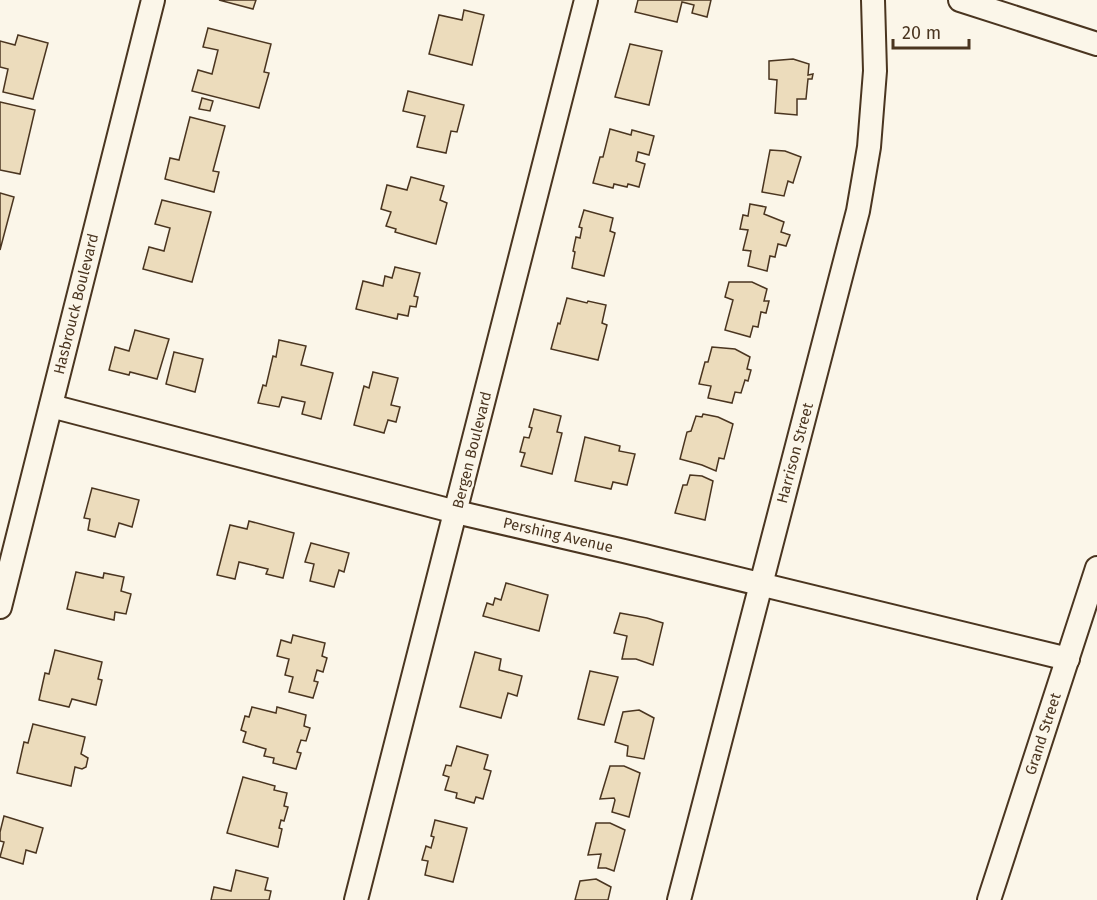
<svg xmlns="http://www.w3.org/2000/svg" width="1097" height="900" font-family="'Fira Sans',sans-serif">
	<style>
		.building { fill: #ecdcbc; stroke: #4a3520; stroke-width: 1.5 }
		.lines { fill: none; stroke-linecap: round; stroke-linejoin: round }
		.minor-casing { stroke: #4a3520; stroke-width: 26 }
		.minor { stroke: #fbf6e9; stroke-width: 22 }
		.labels { text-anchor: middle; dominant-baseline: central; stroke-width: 4.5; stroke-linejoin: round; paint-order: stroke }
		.street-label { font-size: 15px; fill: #4a3520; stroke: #fbf6e9 }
	</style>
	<rect width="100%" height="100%" fill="#fbf6e9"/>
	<g class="building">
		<path d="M219,0H256L253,9Z"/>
		<path d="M638,0H711L707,17L692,13L694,5L682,2L677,22L635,12Z"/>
		<path d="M464,10L484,15L472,65L429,54L439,15L462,20Z"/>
		<path d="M208,28L271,44L264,72L269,73L259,108L192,91L198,70L212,74L218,50L203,47Z"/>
		<path d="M18,35L48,43L33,99L3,92L8,69L0,67V41L15,45Z"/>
		<path d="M630,44L662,51L649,105L615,97Z"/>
		<path d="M793,59L809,64L808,75L813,74L812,79H808L806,99H797V115L775,113L777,80L769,79V61Z"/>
		<path d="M408,91L464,105L457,132L451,131L446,153L417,147L425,116L403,111Z"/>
		<path d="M202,98L213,101L210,111L199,109Z"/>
		<path d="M0,102L35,110L20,174L0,170Z"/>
		<path d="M190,117L225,126L213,171L219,172L214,192L165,179L170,158L179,160Z"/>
		<path d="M610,129L631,135L632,130L654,136L649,155L638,152L636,161L645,164L639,187L628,184L627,187L614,184L613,188L593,183L600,157H603Z"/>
		<path d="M770,150L785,151L801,157L793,183L788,181L784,196L762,192Z"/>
		<path d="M411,177L444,186L440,200L447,203L436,244L395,232L396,229L386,226L391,212L381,209L387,185L407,190Z"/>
		<path d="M0,193L14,197L0,250Z"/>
		<path d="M162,200L211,212L192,282L143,269L149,247L164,251L170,228L155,224Z"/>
		<path d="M750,204L766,207L764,214L784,222L781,232L790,235L786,246L778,244L775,257L770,256L767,271L748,266L751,251L743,250L748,230L740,229L743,215L748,216Z"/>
		<path d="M584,210L613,218L610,231L615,233L604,276L572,268L575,252L573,251L576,237L580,238L582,228L579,227Z"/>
		<path d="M395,267L420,273L414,296L418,297L416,307L410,306L408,316L398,314L397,319L356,309L363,281L383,286L385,276L392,278Z"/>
		<path d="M729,282H752L767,289L764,301H769L766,313L761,312L758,327L753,326L750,337L725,330L733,300L725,297Z"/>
		<path d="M567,298L587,303L588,301L606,305L602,323L607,325L598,360L551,349L558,323L560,324Z"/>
		<path d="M135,330L169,339L157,379L130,372L129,375L109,370L115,347L129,351Z"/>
		<path d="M279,340L306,346L301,365L333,373L321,419L302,414L305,402L282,397L279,407L258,403L263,385L266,386L273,356L276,357Z"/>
		<path d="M712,347L735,349L750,357L747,369L751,370L748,381L745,380L741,393L735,392L732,403L708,398L711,386L699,384L705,362H708Z"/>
		<path d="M174,352L203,359L195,392L166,384Z"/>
		<path d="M373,372L398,378L391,405L400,407L396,422L388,420L384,433L354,425L364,386L369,388Z"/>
		<path d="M534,409L561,416L557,432L562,433L552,474L521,466L525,453L520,452L524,437L529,438L532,428L529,427Z"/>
		<path d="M703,414L718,417L733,424L724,459L719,458L716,471L702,465L680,459L687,432L691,431L696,416L702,417Z"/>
		<path d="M585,437L620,446L619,451L635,454L627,485L613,482L611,489L575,481Z"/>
		<path d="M690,475L702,476L713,481L705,520L675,513L683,485H687Z"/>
		<path d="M92,488L139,500L132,527L119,523L115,537L88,530L90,519L84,518Z"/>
		<path d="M249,521L294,533L283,578L266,574L268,569L239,562L235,579L217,575L230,525L247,529Z"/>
		<path d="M311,543L349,553L344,572L339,570L334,587L310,581L314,564L305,562Z"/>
		<path d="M76,572L103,578L104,573L124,577L121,591L131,594L126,614L115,612L114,620L67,609Z"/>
		<path d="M506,583L548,595L539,631L483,616L487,603L493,605L495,598L501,600Z"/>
		<path d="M620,613L647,618L663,623L653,665L636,659H622L627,636L614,633Z"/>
		<path d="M293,635L325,643L322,656L327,658L323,672L317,670L314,681L318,682L313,698L289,692L293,677L285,675L289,659L277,656L281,640L291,643Z"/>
		<path d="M55,650L102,662L98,679L102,680L96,705L72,699L69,707L39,700L45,673L49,674Z"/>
		<path d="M475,652L501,659L499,670L522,676L517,696L508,693L501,718L460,707Z"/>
		<path d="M590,671L618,677L604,725L578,719Z"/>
		<path d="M252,707L276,713L277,707L306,715L304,726L310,728L306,741L301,740L297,752L301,753L296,769L273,763L274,758L264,756L266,749L243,742L246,732L241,730L245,716L249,717Z"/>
		<path d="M639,710L654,718L644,759L627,756L628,746L615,742L623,712Z"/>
		<path d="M33,724L85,737L81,754L88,758L86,767L82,769L75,767L71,786L17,773L24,742L28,743Z"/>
		<path d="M457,746L488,755L484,769L491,771L483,799L476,797L474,803L456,798L457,793L445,790L449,777L443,775L446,765L451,766Z"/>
		<path d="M610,766H624L640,773L629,817L612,812L615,800L614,798L600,799Z"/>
		<path d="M243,777L275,786L274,790L287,793L284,806L288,807L284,821L281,820L279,828L282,829L278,847L227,833Z"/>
		<path d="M4,816L43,828L36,853L26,850L23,864L0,857L4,842L0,841V832Z"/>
		<path d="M435,820L467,828L453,882L425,875L428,861L422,860L426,846L431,848L434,837L431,836Z"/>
		<path d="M596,823H610L625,830L614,871L606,868H598L601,854L588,855Z"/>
		<path d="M236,870L268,878L265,890L271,891L269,900H211L214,887L231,891Z"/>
		<path d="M596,879L611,887L608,900H575L580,881Z"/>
	</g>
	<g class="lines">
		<g class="minor-casing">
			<g id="minor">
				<path d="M960,0L1097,44"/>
				<path d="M51,406L456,512L624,551L1068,659"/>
				<path d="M0,607L153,0"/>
				<path d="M356,900L586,0"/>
				<path d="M679,900L858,211L869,147L875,71L873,0"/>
				<path d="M989,900L1097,568"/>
			</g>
		</g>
		<use href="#minor" class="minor"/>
	</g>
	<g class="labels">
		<g class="street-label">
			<text transform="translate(76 304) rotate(-76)">Hasbrouck Boulevard</text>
			<text transform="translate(472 450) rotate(-76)">Bergen Boulevard</text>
			<text transform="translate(795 453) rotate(-75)">Harrison Street</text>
			<text transform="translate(558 535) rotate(13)">Pershing Avenue</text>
			<text transform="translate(1043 734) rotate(-72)">Grand Street</text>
		</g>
	</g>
	<path d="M893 39v9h76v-9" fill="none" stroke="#4a3520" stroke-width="3"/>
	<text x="902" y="39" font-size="18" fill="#4a3520" stroke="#fbf6e9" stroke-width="4.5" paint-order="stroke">20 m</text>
</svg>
